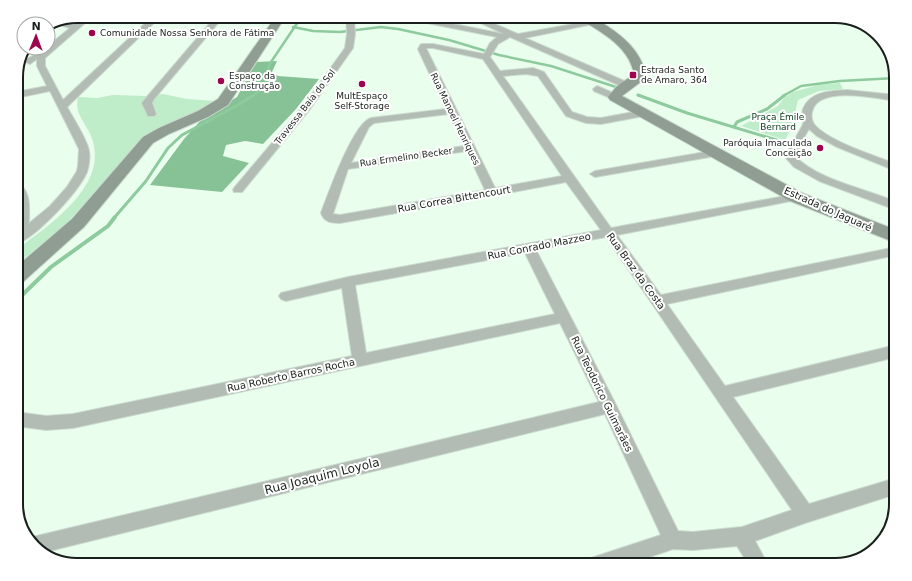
<svg xmlns="http://www.w3.org/2000/svg" width="912" height="581" font-family="'DejaVu Sans',sans-serif">
	<style>
		.green { fill: #bfecc9 }
		.forest { fill: #86c295 }
		.lines { fill: none; stroke-linecap: round; stroke-linejoin: round }
		.stream-far2 { stroke: #8dca9c; stroke-width: 2.5 }
		.stream-far1 { stroke: #8dca9c; stroke-width: 3 }
		.stream { stroke: #8dca9c; stroke-width: 4 }
		.street-casing { stroke: #c9dacc; stroke-width: 2 }
		.secondary-casing { stroke: #c9dacc; stroke-width: 2 }
		.street { fill: #b2bbb4; fill-rule: evenodd }
		.secondary { fill: #909d93; fill-rule: evenodd }
		.poi-dot { fill: #9d044e; stroke: #fff; stroke-width: 1.5 }
		.labels { text-anchor: middle; dominant-baseline: central; stroke-width: 4; stroke-linejoin: round; paint-order: stroke }
		.far-poi-label { font-size: 9px; fill: #19201b; stroke: #fff; text-anchor: start }
		.far-street-label { font-size: 9px; fill: #19201b; stroke: #fff }
		.far-park-label { font-size: 9px; fill: #08381b; stroke: #fff }
		.street-label { font-size: 10px; fill: #19201b; stroke: #fff }
		.near-street-label { font-size: 12px; fill: #19201b; stroke: #fff }
		.rim { fill: none; stroke: #19201b; stroke-width: 2 }
	</style>
	<rect width="100%" height="100%" fill="#eafeee"/>
	<g class="green">
		<path d="M840,83L843,89L819,91L798,100L791,129L785,140L741,126L778,106L784,98L793,92L818,85Z"/>
		<path d="M163,94L187,99L215,101L212,104L139,142L64,226L16,265V250C49,225 111,185 91,136C85,121 74,114 78,97L97,98L113,95L147,96Z"/>
	</g>
	<path class="forest" d="M277,61L272,72L278,76L319,79L296,109L263,144L245,141L226,145L223,156L249,163L222,192L150,185L184,139L203,118L237,97L256,62Z"/>
	<g class="lines">
		<g class="stream-far2">
			<path d="M293,27L313,31L340,32L381,27L398,29L449,40L499,55L551,66L616,87"/>
			<path d="M638,95L640,96"/>
			<path d="M252,96C273,82 263,84 269,65L302,16"/>
			<path d="M783,96L801,86L840,81L896,78"/>
		</g>
		<g class="stream-far1">
			<path d="M638,95L687,113L783,142"/>
			<path d="M734,127L737,122L767,109L785,95"/>
			<path d="M114,218L146,181L168,148L182,135L238,105L254,95"/>
		</g>
		<path class="stream" d="M16,301L51,267L108,226L115,217"/>
		<g class="street-casing">
			<g id="street">
				<path d="M85,16H93L45,58V66L63,100L153,16H161L67,107C72,116 88,141 89,151C90,157 89,166 87,172C79,191 36,238 16,244L18,201L16,195V184C32,188 29,210 29,223L27,225L50,206L67,187L77,171L78,166L79,149L50,91L16,98V92L47,86L37,66V59L30,64L26,62L27,59L48,48V46L70,28L56,24L63,22L74,25Z"/>
				<path d="M216,16H224L154,99L152,103L156,114L154,116H148L142,103L146,98Z"/>
				<path d="M346,16H354L355,34L353,48L310,109L242,192H234L233,190L234,188L304,105L345,48L347,34Z"/>
				<path d="M398,16H413L504,34L466,16H476L518,34L596,20L597,22L593,24L525,38L629,83L630,85L629,87H623L510,37L498,44L490,57L500,71L533,68L544,72L572,112L587,117L601,118L644,110L647,111L649,113L647,115L644,116L601,124L586,123L566,116L538,76L526,74L503,76L611,228L796,194L800,195L802,197L800,199L796,200L617,235L661,295L896,247V255L667,304L725,386L896,345V357L733,397L809,504L896,478V494L805,523L755,541L768,565H749L737,546L693,550L673,549L626,565H589L591,558L661,535L605,414L41,553L28,538L599,402L560,323L73,428L46,430L16,426V412L46,416L73,414L352,356L342,288L286,301L281,299L279,296L281,293L348,277L601,230L566,182L492,196L340,223C331,223 324,222 321,213C328,195 353,123 371,118L446,109L418,49L421,44H433L484,54L490,43L497,37L402,18ZM426,48H433L483,59L562,176L495,188ZM449,114L464,146L351,163L369,127L374,123ZM467,151L485,190L340,215L333,214L348,169ZM606,237L653,305L792,510L742,527L693,532L678,531L614,401L536,250ZM525,253L555,314L366,353L355,285Z"/>
				<path d="M823,16H836L871,28L824,18Z"/>
				<path d="M597,86L618,95L619,97L615,100L594,91L593,89Z"/>
				<path d="M847,90L896,95V101C877,98 821,86 813,109C811,113 811,120 814,124C827,141 876,156 896,164V171L837,147L817,136L809,129L800,144L796,157C818,180 867,189 896,202V210L819,181L794,167L786,158C789,145 798,136 803,124C805,120 801,114 803,109C810,91 831,91 847,90Z"/>
				<path d="M717,150L722,153L721,155L595,177L590,174L595,171Z"/>
			</g>
		</g>
		<g class="secondary-casing">
			<g id="secondary">
				<path d="M276,16H286L228,105L208,117L169,134L153,143L84,227L23,282L16,284V267L72,219L143,137L159,128L198,111L218,99Z"/>
				<path d="M578,16C581,16 587,15 590,16C595,17 600,21 604,24C623,36 641,51 646,75L642,81L622,96L802,193L896,230V243L790,201L610,100L608,97L616,87L634,74C630,52 612,39 593,27C588,24 582,21 578,16Z"/>
			</g>
		</g>
		<use href="#street" class="street"/>
		<use href="#secondary" class="secondary"/>
	</g>
	<g class="poi-dot">
		<circle cx="92" cy="33" r="4"/>
		<rect x="629" y="71" width="8" height="8" rx="2"/>
		<circle cx="221" cy="81" r="4"/>
		<circle cx="362" cy="84" r="4"/>
		<circle cx="820" cy="148" r="4"/>
	</g>
	<g class="labels">
		<g class="far-poi-label">
			<text x="100" y="33">Comunidade Nossa Senhora de Fátima</text>
			<text x="641" y="70">Estrada Santo<tspan x="641" dy="10">de Amaro, 364</tspan></text>
			<text x="229" y="76">Espaço da<tspan x="229" dy="10">Construção</tspan></text>
			<text x="362" y="96" text-anchor="middle">MultEspaço<tspan x="362" dy="10">Self-Storage</tspan></text>
			<text x="812" y="143" text-anchor="end">Paróquia Imaculada<tspan x="812" dy="10">Conceição</tspan></text>
		</g>
		<g class="far-street-label">
			<text transform="translate(305 107) rotate(-52)">Travessa Baía do Sol</text>
			<text transform="translate(455 119) rotate(64)">Rua Manoel Henriques</text>
			<text transform="translate(406 157) rotate(-8)">Rua Ermelino Becker</text>
		</g>
		<g class="far-park-label">
			<text x="778" y="117">Praça Émile<tspan x="778" dy="10">Bernard</tspan></text>
		</g>
		<g class="street-label">
			<text transform="translate(454 199) rotate(-10)">Rua Correa Bittencourt</text>
			<text transform="translate(828 209) rotate(24)">Estrada do Jaguaré</text>
			<text transform="translate(539 246) rotate(-11)">Rua Conrado Mazzeo</text>
			<text transform="translate(636 271) rotate(54)">Rua Braz da Costa</text>
			<text transform="translate(291 375) rotate(-12)">Rua Roberto Barros Rocha</text>
			<text transform="translate(602 394) rotate(64)">Rua Teodorico Guimarães</text>
		</g>
		<g class="near-street-label">
			<text transform="translate(322 476) rotate(-14)">Rua Joaquim Loyola</text>
		</g>
	</g>
	<path d="M0 0H912V581H0ZM77 23H835A54 54 0 0 1 889 77V504A54 54 0 0 1 835 558H77A54 54 0 0 1 23 504V77A54 54 0 0 1 77 23Z" fill="#fff" fill-rule="evenodd"/>
	<path class="rim" d="M77 23H835A54 54 0 0 1 889 77V504A54 54 0 0 1 835 558H77A54 54 0 0 1 23 504V77A54 54 0 0 1 77 23Z"/>
	<g transform="translate(36 36) rotate(1)"><circle r="19" fill="#ffffff" stroke="#a3a6a4"/>
	<path d="M0-3L7 15L0 10L-7 15Z" fill="#9d044e"/>
	<text y="-6" font-size="11" font-weight="bold" text-anchor="middle" fill="#19201b">N</text>
	</g>
</svg>
